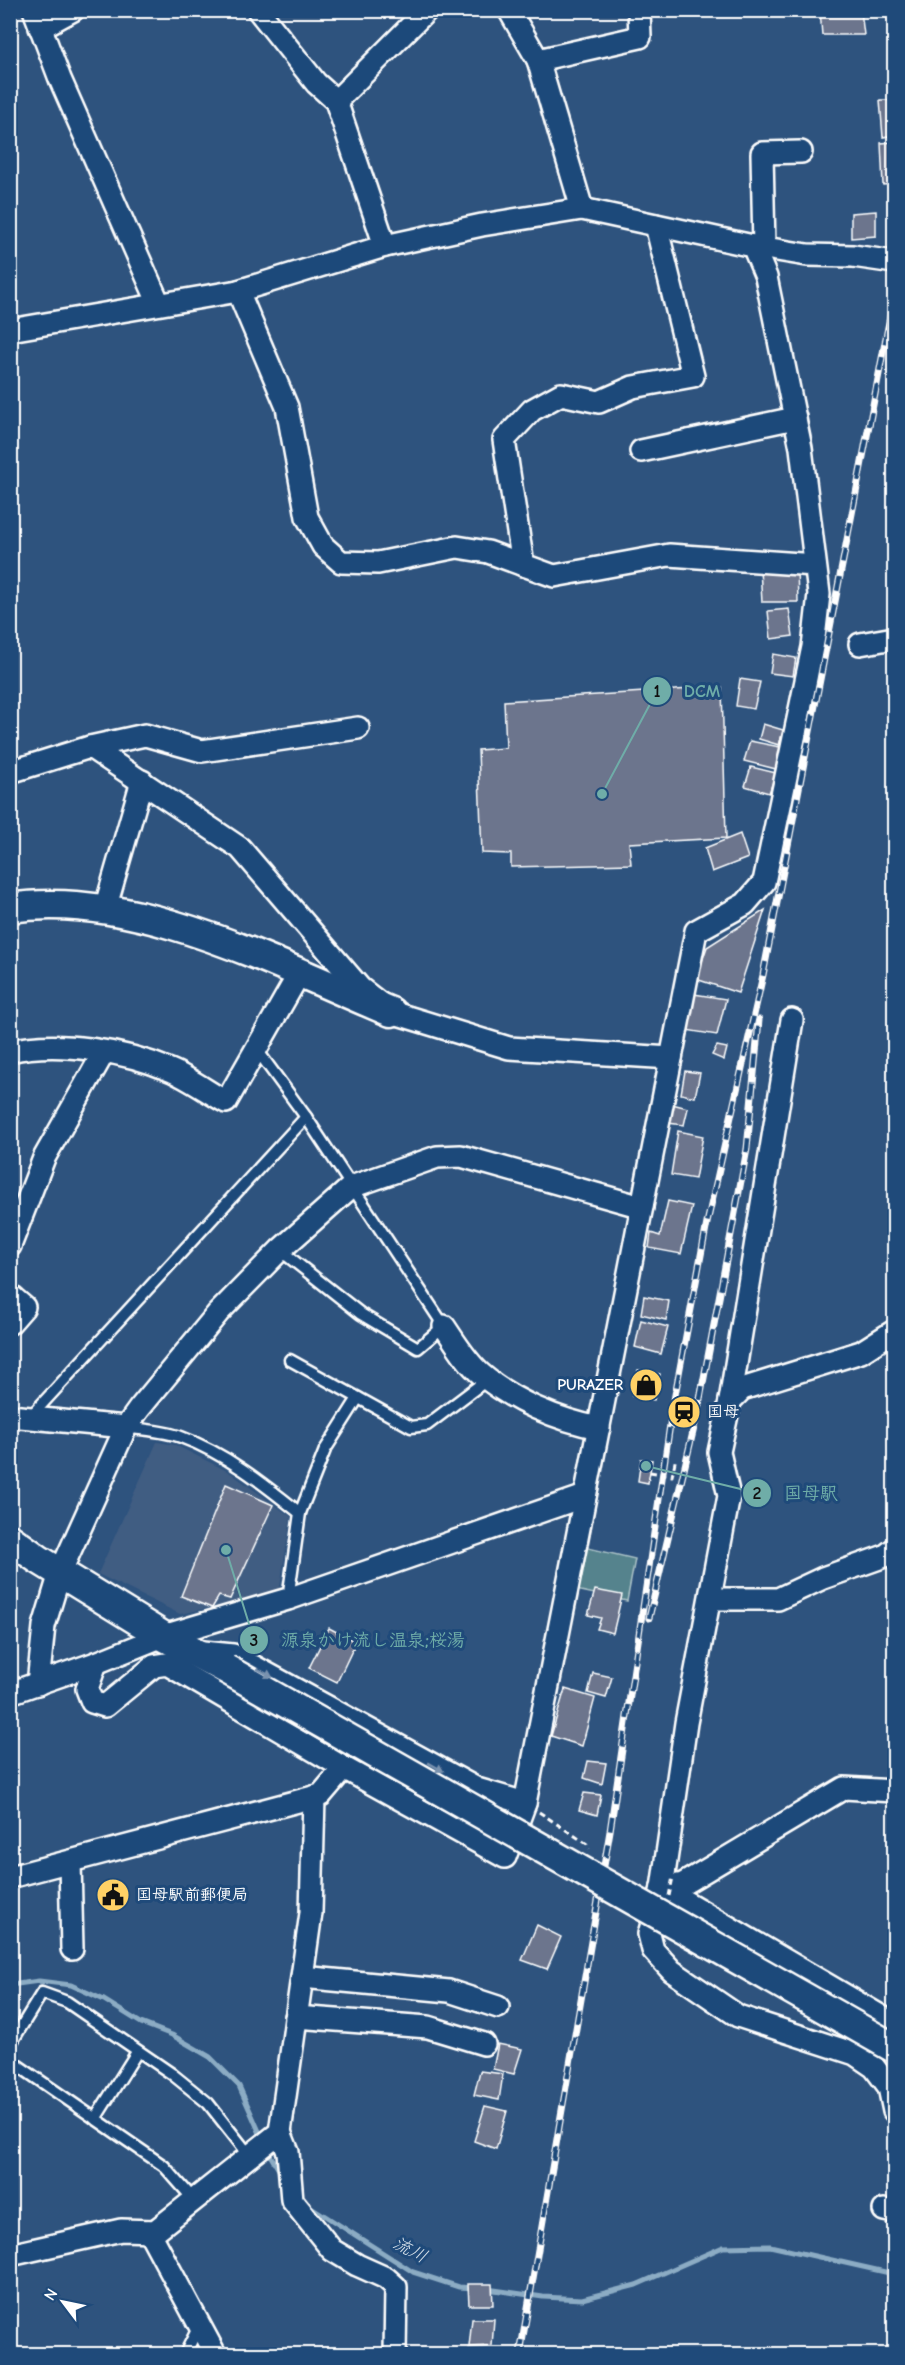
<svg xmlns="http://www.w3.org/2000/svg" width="905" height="2365" font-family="'Comic Neue','Klee One',sans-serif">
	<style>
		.built { fill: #415d82 }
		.green { fill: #54838d; stroke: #aac1c6; stroke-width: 1.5 }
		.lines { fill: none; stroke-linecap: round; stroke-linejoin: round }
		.stream { stroke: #8cacc4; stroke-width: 5 }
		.building { fill: #6c758d; stroke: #fff; stroke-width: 1.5 }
		.lane-casing { stroke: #fff; stroke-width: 15 }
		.street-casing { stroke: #fff; stroke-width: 26 }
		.secondary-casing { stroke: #fff; stroke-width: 33 }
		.path { stroke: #fff; stroke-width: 3; stroke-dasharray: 6 4.5; stroke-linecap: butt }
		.lane { stroke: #1f4a7a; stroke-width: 10 }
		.street { stroke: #1f4a7a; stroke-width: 21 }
		.secondary { stroke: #1f4a7a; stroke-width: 28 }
		.rail-casing { stroke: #fff; stroke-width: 7 }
		.rail { stroke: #1f4a7a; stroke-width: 4.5; stroke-dasharray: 14; stroke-linecap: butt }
		.secondary-bridge-casing { stroke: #fff; stroke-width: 33; stroke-linecap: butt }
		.path-bridge { stroke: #fff; stroke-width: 3; stroke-dasharray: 6 4.5; stroke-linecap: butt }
		.secondary-bridge { stroke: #1f4a7a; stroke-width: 28 }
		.oneway { fill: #7992af }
		.labels { text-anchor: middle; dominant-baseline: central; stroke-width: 6; stroke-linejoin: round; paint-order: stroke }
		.poi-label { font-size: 16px; font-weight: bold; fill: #fff; stroke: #1f4a7a; text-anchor: start }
		.water-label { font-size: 18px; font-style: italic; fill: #d9e3eb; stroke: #1f4a7a }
		.leader { fill: none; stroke: #6fada8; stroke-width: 2 }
		.callout-dot { fill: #6fada8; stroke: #1f4a7a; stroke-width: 2 }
		.mark-label { font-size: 18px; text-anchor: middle; font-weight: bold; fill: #111 }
		.callout-label { font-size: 18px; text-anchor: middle; font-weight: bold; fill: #6fada8; stroke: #1f4a7a; stroke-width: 6; stroke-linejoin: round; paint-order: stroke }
	</style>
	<rect width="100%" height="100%" fill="#2e537e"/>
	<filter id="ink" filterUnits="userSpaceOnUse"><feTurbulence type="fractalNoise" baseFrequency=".0167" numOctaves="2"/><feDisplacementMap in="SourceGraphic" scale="12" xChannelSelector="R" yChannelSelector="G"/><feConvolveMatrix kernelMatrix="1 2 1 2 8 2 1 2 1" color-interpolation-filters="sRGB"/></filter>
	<g filter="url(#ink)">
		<path class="built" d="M157,1442L175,1445L229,1472L291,1517L279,1593L180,1614L98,1574Z"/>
		<path class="green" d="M584,1547L635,1559L627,1601L576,1590Z"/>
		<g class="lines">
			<g class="stream">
				<path d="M10,1985L39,1981L71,1985L104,2000L141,2023L172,2035L210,2057L239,2086L262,2138"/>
				<path d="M267,2150L282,2175"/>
				<path d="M308,2205L413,2272L459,2287L474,2288"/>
				<path d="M487,2289L543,2297L582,2299L636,2285L723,2247L770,2246L894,2274"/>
			</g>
		</g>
		<g class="building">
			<path d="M820,10H839V14L861,11L864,35H822Z"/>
			<path d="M880,100H894V135L883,137Z"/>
			<path d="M894,142V184L883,185L881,143Z"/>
			<path d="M876,211V236L851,238V213Z"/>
			<path d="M797,566L798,602H762L760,569Z"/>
			<path d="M789,609L793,636L771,639L768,611Z"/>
			<path d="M773,654L796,658L793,676L770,673Z"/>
			<path d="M740,679L760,682L754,709L736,706Z"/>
			<path d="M722,687L726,838L629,843L631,864L511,867V854L482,853L478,750L506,748L504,701Z"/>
			<path d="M763,724L783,730L779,745L759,739Z"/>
			<path d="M750,741L780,747L776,769L744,761Z"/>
			<path d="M751,767L776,773L769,793L745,786Z"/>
			<path d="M740,834L748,858L712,872L705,848Z"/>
			<path d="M765,910L738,993L696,979L707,947Z"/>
			<path d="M694,994L726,999L717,1035L686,1030Z"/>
			<path d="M717,1046L727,1048L724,1060L712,1055Z"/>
			<path d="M685,1071L700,1073L695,1097L681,1094Z"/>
			<path d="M672,1104L688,1108L684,1125L668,1123Z"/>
			<path d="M678,1131L703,1136L695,1179L671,1175Z"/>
			<path d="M668,1201L692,1206L681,1254L649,1248L651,1233L660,1236Z"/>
			<path d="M644,1296L669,1301L666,1320L641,1314Z"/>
			<path d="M641,1320L668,1327L661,1354L635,1347Z"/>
			<path d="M638,1370L660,1374L654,1400L632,1396Z"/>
			<path d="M641,1459L652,1460L648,1483L638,1481Z"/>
			<path d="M226,1484L273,1505L230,1599L219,1596L212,1608L181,1596Z"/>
			<path d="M595,1590L622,1595L613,1633L597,1629L601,1618L588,1615Z"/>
			<path d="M329,1628L356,1642L337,1682L309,1668Z"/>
			<path d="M593,1673L612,1677L606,1698L588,1693Z"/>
			<path d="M565,1689L595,1698L582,1746L551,1736Z"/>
			<path d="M588,1761L606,1763L602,1784L584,1778Z"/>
			<path d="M584,1793L601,1795L597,1815L579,1810Z"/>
			<path d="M537,1925L561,1937L547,1969L522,1960Z"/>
			<path d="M498,2044L522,2049L514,2074L493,2069Z"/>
			<path d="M480,2071L503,2074L499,2100L474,2095Z"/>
			<path d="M485,2106L507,2111L496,2149L474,2141Z"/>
			<path d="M468,2284H492L493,2305H469Z"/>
			<path d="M472,2319H494L492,2346L469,2347Z"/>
		</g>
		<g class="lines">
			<g class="lane-casing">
				<g id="lane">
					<path d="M257,1050L306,1117L444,1326L418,1348L361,1314L280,1250"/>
					<path d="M290,1360L411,1427L427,1425L488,1379"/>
					<path d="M30,1417L306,1117"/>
					<path d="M126,1427C144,1430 165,1431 181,1437C225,1453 264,1484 300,1513L288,1599"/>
					<path d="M300,1513L325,1450L358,1398"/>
					<path d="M10,2045L42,1993L67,2002L172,2074L208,2103L250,2156"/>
					<path d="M10,2060L164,2166L194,2200"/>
					<path d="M95,2119L137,2052"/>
					<path d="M185,2354L199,2326"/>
				</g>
			</g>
			<g class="street-casing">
				<g id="street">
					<path d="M34,10L60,79L159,304"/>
					<path d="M258,10L316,83L336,101L385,246"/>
					<path d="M509,10L538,60"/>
					<path d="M40,28L73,10"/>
					<path d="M336,101L427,10"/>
					<path d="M582,209L538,60L640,37L639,10"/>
					<path d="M764,248L762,153L801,152"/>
					<path d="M238,291L287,407L307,517L323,546L341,562L378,563L457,547L488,552L554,576L669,555L815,565"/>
					<path d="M10,330L238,291L385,246L482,225L582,209L753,246L807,255L853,256L894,262"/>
					<path d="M641,451L795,418"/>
					<path d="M523,565L504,440L532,410L561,394L599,402L633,387L693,376L656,225"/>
					<path d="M860,644L894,638"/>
					<path d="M90,747L240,848L360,988L391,1012L509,1048L671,1058"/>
					<path d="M10,772L90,747L145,735L202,751L358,728"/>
					<path d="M105,909L142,781"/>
					<path d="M10,1051C57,1040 126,1051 170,1070C189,1078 208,1092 226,1102L299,974"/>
					<path d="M10,1246L44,1158L104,1052"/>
					<path d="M10,1295L24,1307L10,1323"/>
					<path d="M444,1326C455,1342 466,1361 481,1374C512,1401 558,1420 599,1428"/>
					<path d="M894,1331L861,1352L742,1389L730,1401L719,1452L729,1496L686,1723L662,1888L649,1934L653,1950L672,1971L738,2016L855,2054L874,2067L889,2087L894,2111"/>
					<path d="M730,1401L792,1020"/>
					<path d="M10,1416L126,1427"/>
					<path d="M710,1599H778L823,1578L885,1556L894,1549"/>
					<path d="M203,1652L233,1655L477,1789L525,1803"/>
					<path d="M96,1663L87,1689L92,1702L105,1706L154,1666L167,1664L344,1768L505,1857L525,1803L696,931L745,904L764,882L813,647L819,594L801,448L766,277L753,246"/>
					<path d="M38,1684L44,1626L60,1573L126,1427L139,1409L218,1313L280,1250L351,1187L437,1157L461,1156L642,1207"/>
					<path d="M10,1693L96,1663L163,1636L288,1599L585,1496"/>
					<path d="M70,1862L72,1949"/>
					<path d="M10,1877L321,1795L344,1768"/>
					<path d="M662,1888L894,2024"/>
					<path d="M662,1888L683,1884L844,1788L894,1791"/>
					<path d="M302,1977L449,1991L498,2007"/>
					<path d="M296,2017L428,2027L484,2044"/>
					<path d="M280,2132L288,2152L292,2200L332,2250L357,2265L386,2278L396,2287L395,2354"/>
					<path d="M884,2210L894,2212"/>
					<path d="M149,2231L215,2354"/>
					<path d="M10,2255L121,2230L155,2231L280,2132L311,1913L314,1797"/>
				</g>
			</g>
			<g class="secondary-casing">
				<g id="secondary">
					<path d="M10,908C136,889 277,965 391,1012"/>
					<path d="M10,1539L38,1559L163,1636L226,1669"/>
				</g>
			</g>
			<g class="path">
				<path d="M650,1472L672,1476L676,1457"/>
				<path d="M539,1812L587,1844L589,1849"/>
			</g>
			<use href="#lane" class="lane"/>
			<use href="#street" class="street"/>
			<use href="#secondary" class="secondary"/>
			<g class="rail-casing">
				<g id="rail">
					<path d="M649,1618L697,1415L747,1149L759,1020"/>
					<path d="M520,2354L610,1831L672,1411L707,1223L763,975L894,296"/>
				</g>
			</g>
			<use href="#rail" class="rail"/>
			<g class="secondary-bridge-casing">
				<path id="secondary-bridge" d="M226,1669L894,2048"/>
			</g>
			<path class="path-bridge" d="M669,1896L673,1877"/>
			<use href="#secondary-bridge" class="secondary-bridge"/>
		</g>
		<defs><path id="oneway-solid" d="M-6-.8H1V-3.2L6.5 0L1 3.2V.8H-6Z" transform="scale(1.5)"/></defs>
		<g class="oneway">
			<use href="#oneway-solid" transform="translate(265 1673) rotate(29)"/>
			<use href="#oneway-solid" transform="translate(436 1767) rotate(29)"/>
		</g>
	</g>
	<defs>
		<g id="shop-disc" transform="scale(1.725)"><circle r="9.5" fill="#ffd166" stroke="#1f4a7a"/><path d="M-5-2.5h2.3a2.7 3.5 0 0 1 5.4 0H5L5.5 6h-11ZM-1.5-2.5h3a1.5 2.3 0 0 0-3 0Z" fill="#111"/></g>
		<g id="station-disc" transform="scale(1.725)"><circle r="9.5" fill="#ffd166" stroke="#1f4a7a"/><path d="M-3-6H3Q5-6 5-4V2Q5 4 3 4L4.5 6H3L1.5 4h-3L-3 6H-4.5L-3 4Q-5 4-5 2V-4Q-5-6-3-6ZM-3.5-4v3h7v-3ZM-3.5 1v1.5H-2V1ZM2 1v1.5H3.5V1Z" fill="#111"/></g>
		<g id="civic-disc" transform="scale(1.725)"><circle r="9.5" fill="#ffd166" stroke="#1f4a7a"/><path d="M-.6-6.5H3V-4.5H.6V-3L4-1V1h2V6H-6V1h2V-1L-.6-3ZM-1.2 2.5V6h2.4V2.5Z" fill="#111"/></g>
	</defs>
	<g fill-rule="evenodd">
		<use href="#shop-disc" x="646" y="1385"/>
		<use href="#station-disc" x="684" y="1412"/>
		<use href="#civic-disc" x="113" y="1895"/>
	</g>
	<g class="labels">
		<g class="poi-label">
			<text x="623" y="1385" text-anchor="end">PURAZER</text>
			<text x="707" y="1412">国母</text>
			<text x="136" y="1895">国母駅前郵便局</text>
		</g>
		<g class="water-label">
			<text transform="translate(410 2250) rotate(28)">流川</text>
		</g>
	</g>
	<path class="leader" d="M602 794L657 691M646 1466L757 1493M226 1550L254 1640"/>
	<g class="callout-dot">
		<circle cx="602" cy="794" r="6"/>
		<circle cx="646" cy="1466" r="6"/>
		<circle cx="226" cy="1550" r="6"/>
		<circle cx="657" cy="691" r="15"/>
		<circle cx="757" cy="1493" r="15"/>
		<circle cx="254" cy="1640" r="15"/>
	</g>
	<g class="mark-label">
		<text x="657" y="697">1</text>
		<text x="757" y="1499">2</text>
		<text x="254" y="1646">3</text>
	</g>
	<g class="callout-label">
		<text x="702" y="697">DCM</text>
		<text x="811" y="1499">国母駅</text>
		<text x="373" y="1646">源泉かけ流し温泉;桜湯</text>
	</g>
	<rect width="905" height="2365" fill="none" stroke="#1f4a7a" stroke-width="36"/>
	<rect x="18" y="18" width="869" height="2329" fill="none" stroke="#fff" stroke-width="2" filter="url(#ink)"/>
	<g transform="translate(63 2302) rotate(302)" stroke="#1f4a7a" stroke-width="4.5" paint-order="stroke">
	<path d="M0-4.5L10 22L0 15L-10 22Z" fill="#ffffff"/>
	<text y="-9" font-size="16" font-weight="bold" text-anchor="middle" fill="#ffffff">N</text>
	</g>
</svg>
